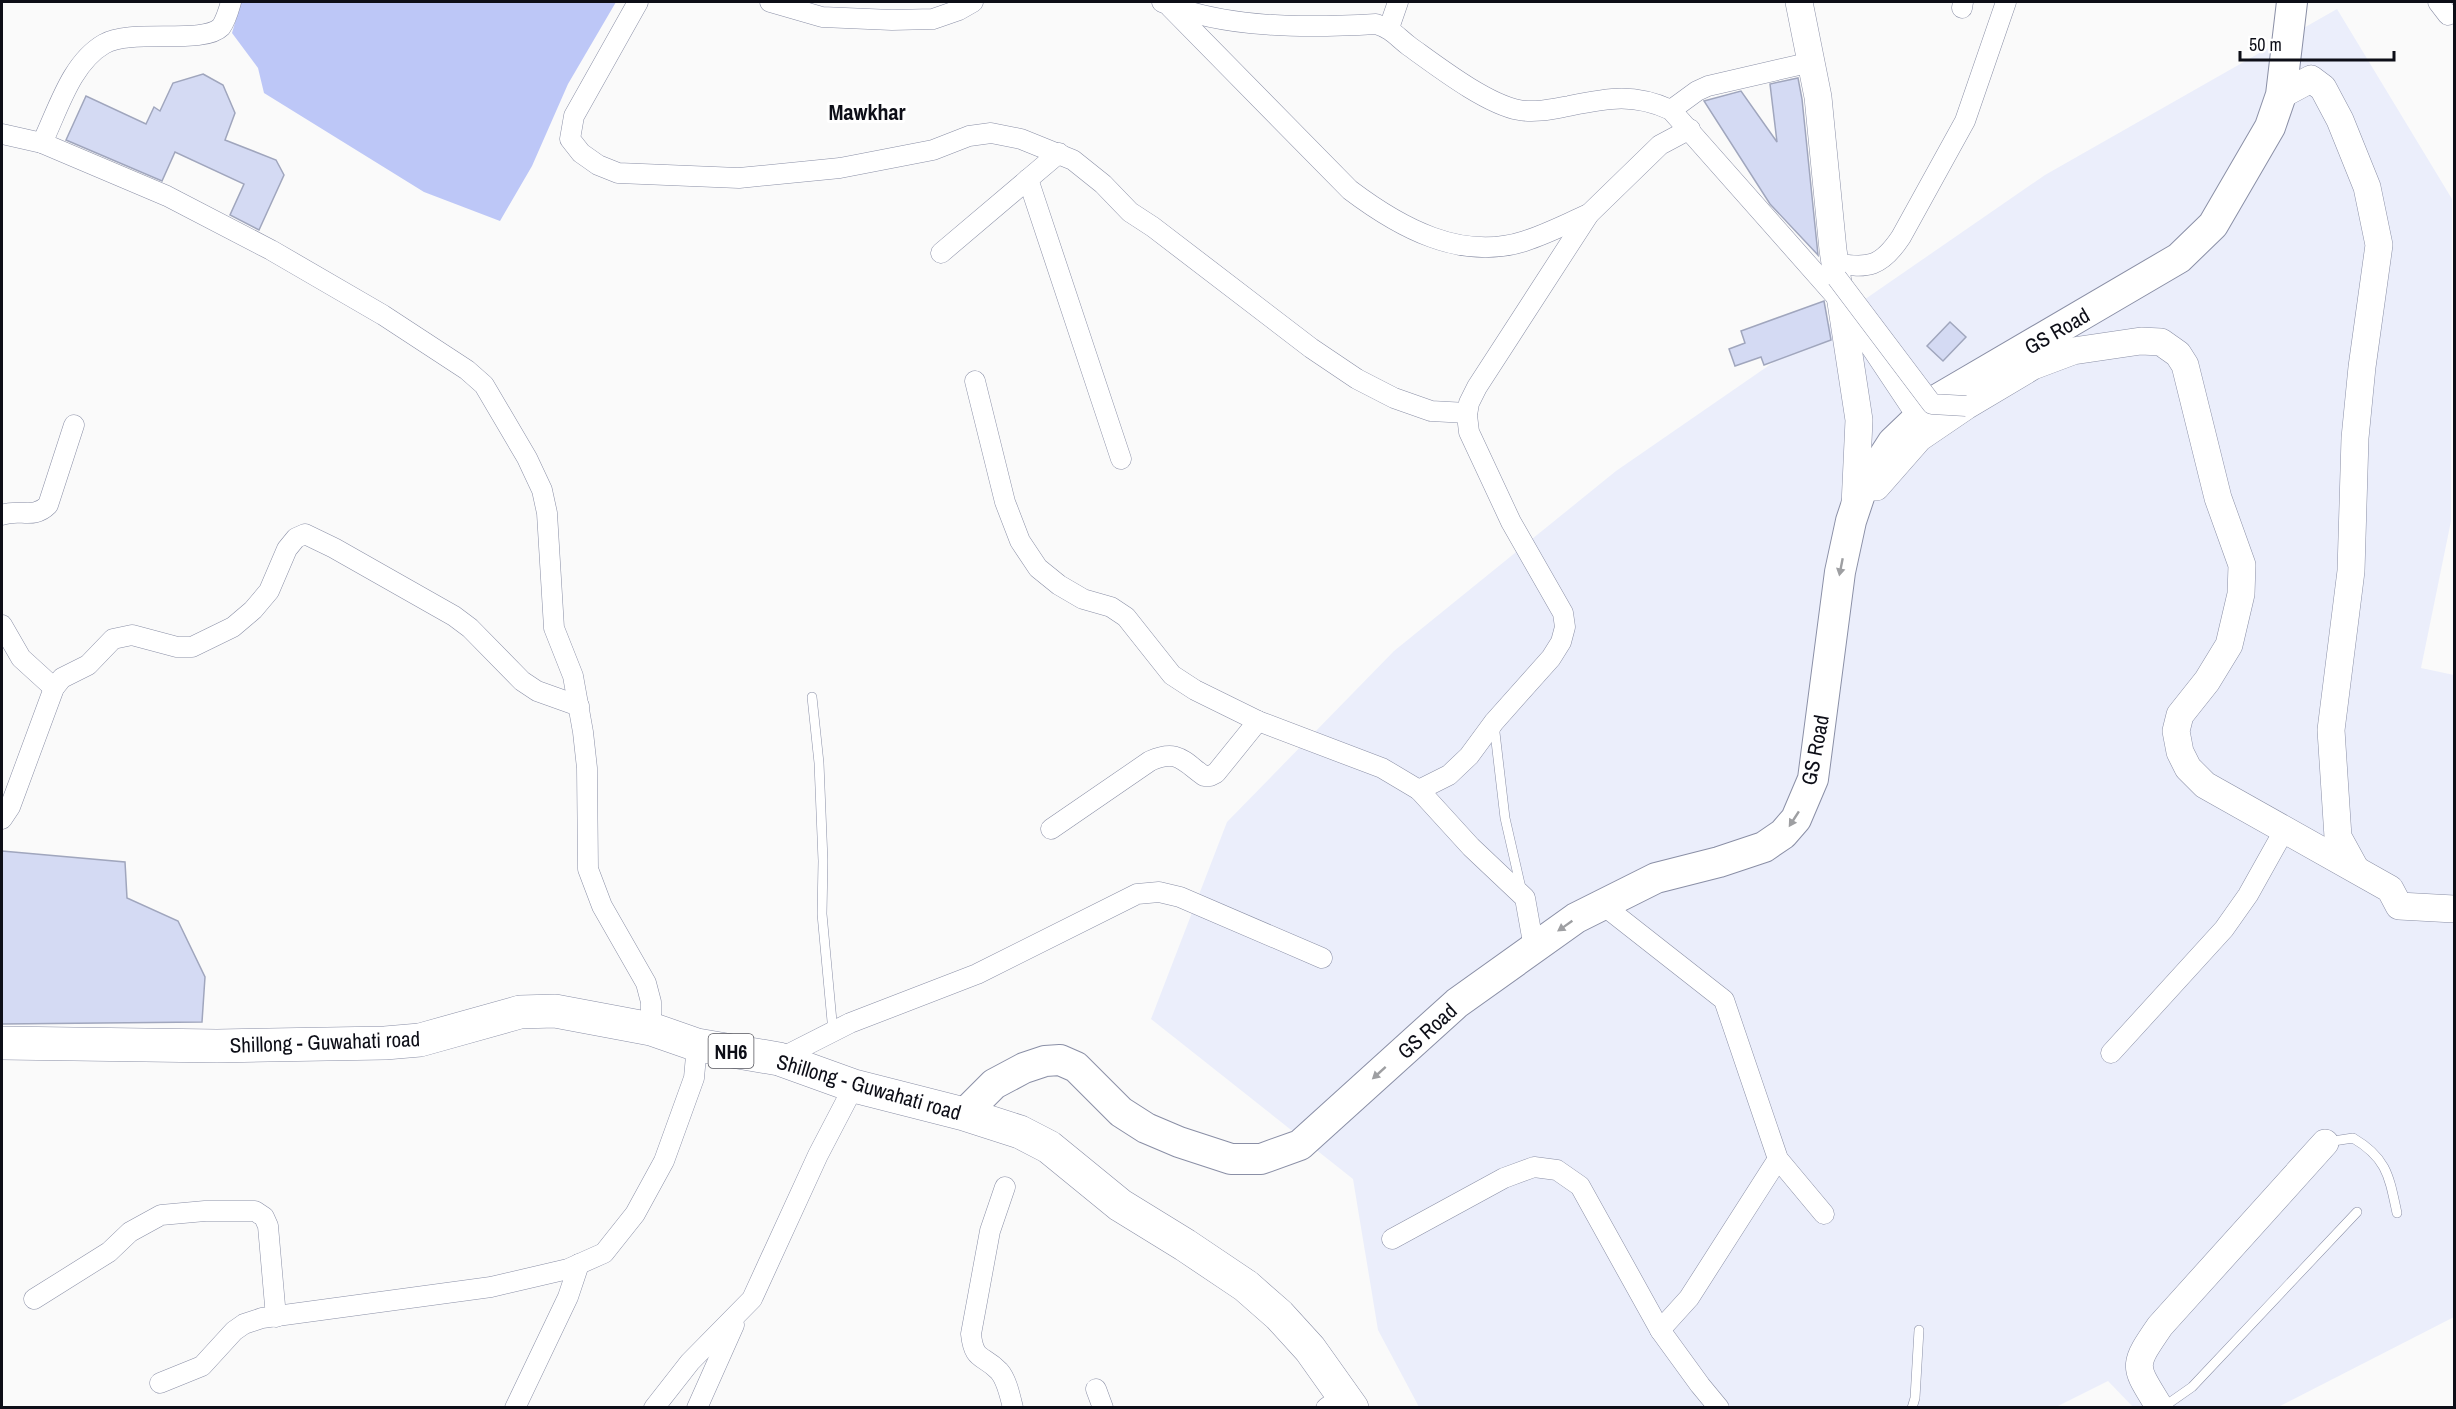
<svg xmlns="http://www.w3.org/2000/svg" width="2456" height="1409" font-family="'Archivo Narrow',sans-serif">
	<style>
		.built { fill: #ebeefb }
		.green { fill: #bdc7f7 }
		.building { fill: #d4daf3; stroke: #a0a6bd; stroke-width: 1.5 }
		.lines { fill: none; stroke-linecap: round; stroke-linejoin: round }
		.lane-casing { stroke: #8a8fa6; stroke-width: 10 }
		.street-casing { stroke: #8a8fa6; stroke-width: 21 }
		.secondary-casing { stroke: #8a8fa6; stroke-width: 28 }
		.primary-casing { stroke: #8a8fa6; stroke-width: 32 }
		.highway-casing { stroke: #8a8fa6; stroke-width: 34 }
		.lane { stroke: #fff; stroke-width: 9 }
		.street { stroke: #fff; stroke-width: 20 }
		.secondary { stroke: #fff; stroke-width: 27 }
		.primary { stroke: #fff; stroke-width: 30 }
		.highway { stroke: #fff; stroke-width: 33 }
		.street-bridge-casing { stroke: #8a8fa6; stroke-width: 21; stroke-linecap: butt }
		.street-bridge { stroke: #fff; stroke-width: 20 }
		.oneway { fill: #9e9fa2 }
		.labels { text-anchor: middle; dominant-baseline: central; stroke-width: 6; stroke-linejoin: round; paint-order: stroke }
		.shield { fill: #fff; stroke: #56565d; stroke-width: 1.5 }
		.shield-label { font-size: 20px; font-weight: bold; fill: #0d0e17 }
		.street-label { font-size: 21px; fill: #0d0e17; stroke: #fff }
		.neighbourhood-label { font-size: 22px; font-weight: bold; fill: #0d0e17; stroke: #fff }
	</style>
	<rect width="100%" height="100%" fill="#fafafa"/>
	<path class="built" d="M2337,9L2452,199L2451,521L2421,668L2454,675V1317L2278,1407H2133L2108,1381L2054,1408L1419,1407L1378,1330L1353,1179L1151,1019L1227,822L1394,651L1616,471L2045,175Z"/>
	<path class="green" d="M241,2H616L568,84L532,166L500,221L424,192L264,93L258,68L232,33Z"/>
	<g class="building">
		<path d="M203,74L223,85L235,113L225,140L276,160L284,175L259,230L230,215L244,184L175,152L162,181L66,140L86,96L146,124L154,107L160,111L173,83Z"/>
		<path d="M1798,78L1802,99L1818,255L1770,204L1704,101L1741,91L1777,142L1770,84Z"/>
		<path d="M1824,301L1831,340L1764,365L1761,357L1735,366L1729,349L1745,343L1741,331Z"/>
		<path d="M1950,322L1966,337L1943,361L1927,346Z"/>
		<path d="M2,851L125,862L127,898L178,921L205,977L202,1022L2,1024Z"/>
	</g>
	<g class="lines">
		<g class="lane-casing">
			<g id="lane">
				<path d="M812,697L819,763L823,861L822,914L833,1032"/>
				<path d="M1494,724L1505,818L1521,888"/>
				<path d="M2327,1142L2353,1138C2387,1158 2389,1176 2397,1213"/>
				<path d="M1912,1408L1915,1398L1919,1330"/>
				<path d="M2162,1408L2192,1387L2357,1212"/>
			</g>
		</g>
		<g class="street-casing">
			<g id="street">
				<path d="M638,2L574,116L570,139L581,153L598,165L618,173L739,178L840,168L933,150L969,136L991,133L1021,139L1073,160L1103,184L1130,212L1153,227L1311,348L1357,379L1394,398L1431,411L1467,413"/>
				<path d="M770,2L822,17L892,20L933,19L959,10L973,2"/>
				<path d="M1162,2C1225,29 1308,28 1376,24C1392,29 1396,36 1409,46C1437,66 1486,104 1519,110C1536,113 1552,109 1569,106C1609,98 1633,93 1671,110L1840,301L1918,418"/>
				<path d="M2438,2L2448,15"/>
				<path d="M1170,7L1350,190C1399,227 1461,262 1525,241C1547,234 1568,223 1589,214"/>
				<path d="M1962,8L1963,2"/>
				<path d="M1389,28L1398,2"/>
				<path d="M1671,110L1697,91L1708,86L1812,62"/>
				<path d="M2,134L42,143L167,196L271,250L383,315L467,370L484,385L527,458L542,490L547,513L554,628L573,676L583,732L587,768L588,869L602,906L646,983L651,1002V1029"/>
				<path d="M42,143C58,110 71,63 104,44C131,28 203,45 221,27C226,20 229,9 231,2"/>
				<path d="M1028,179L1121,459"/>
				<path d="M941,253L1059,153"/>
				<path d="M1835,263C1868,269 1881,267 1901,237L1965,121L2006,2"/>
				<path d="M975,381L1005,502L1020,541L1038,568L1059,585L1083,599L1111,607L1126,617L1172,675L1195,690L1258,721L1382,768L1419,790L1471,847L1525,898L1534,948"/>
				<path d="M2,515C20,508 33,520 48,505L74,425"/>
				<path d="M2,625L21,658L54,688"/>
				<path d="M1419,790L1449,775L1469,756L1494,722L1551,658L1561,642L1565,627L1563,613L1511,522L1469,432L1467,415L1469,403L1477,387L1589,214L1660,145L1690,129"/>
				<path d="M2,819L10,807L54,688L62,678L88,665L113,639L132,635L177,647H192L233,627L253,610L269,591L287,549L296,538L305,534L334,548L454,616L470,628L522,681L537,691L579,706"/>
				<path d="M1051,829L1150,761C1177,749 1182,760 1204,776H1210L1216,773L1258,721"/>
				<path d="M1603,905L1724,1000L1778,1159L1824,1214"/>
				<path d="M2111,1053L2224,929L2248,895L2285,829"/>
				<path d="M779,1059L850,1023L977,974L1137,894L1159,892L1180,897L1322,958"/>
				<path d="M1005,1187L990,1231L971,1334C974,1362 983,1354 999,1371C1007,1380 1010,1396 1013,1408"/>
				<path d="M1392,1239L1504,1178L1534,1167L1557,1170L1580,1186L1660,1330L1700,1385L1719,1408"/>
				<path d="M34,1299L109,1252L130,1232L161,1215L205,1211H255L264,1217L268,1226L276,1317"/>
				<path d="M1660,1330L1689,1298L1778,1159"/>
				<path d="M160,1383L202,1366L234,1331L244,1324L262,1318L491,1287L568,1269L604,1253L635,1214L664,1161L694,1078L697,1045"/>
				<path d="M1096,1389L1103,1408"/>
				<path d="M515,1408L568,1297L579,1264"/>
				<path d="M654,1408L690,1362L752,1299L818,1155L854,1086"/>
				<path d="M697,1408L734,1325"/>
				<path d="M1326,1408L1344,1395"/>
			</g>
		</g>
		<g class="secondary-casing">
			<g id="secondary">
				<path d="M1799,2L1818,97L1833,250L1859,420L1855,506"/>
				<path d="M2281,95L2311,79L2323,88L2340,120L2367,187L2379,245L2362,367L2355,438L2351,571L2331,730L2338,837L2355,868"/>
				<path d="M1876,487L1919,438L1966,406L2033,366L2073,351L2141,341L2161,342L2178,354L2185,365L2218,498L2242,565L2241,594L2229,645L2207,681L2180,715L2176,731L2180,752L2188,768L2205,785L2390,889L2399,906L2454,909"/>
				<path d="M2160,1408C2134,1365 2131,1368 2160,1326L2325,1143"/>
			</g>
		</g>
		<g class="primary-casing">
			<path id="primary" d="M964,1114L994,1084L1024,1068L1045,1061L1060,1060L1076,1067L1121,1112L1146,1128L1179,1142L1231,1159H1261L1300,1145L1457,1003L1576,918L1656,878L1719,862L1764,847L1783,834L1796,819L1813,779L1840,572L1851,521L1860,494L1873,473L1893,442L1938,399L2179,258L2213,225L2270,127L2281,95L2292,2"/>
		</g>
		<g class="highway-casing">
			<path id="highway" d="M2,1043L217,1046L385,1043L420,1040L520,1012L555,1011L651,1029L697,1045L779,1059L854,1086L964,1114L1020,1132L1049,1147L1120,1205L1185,1245L1246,1286L1279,1315L1310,1349L1352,1408"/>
		</g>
		<use href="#lane" class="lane"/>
		<use href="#street" class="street"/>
		<use href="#secondary" class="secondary"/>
		<use href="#primary" class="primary"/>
		<use href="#highway" class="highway"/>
		<g class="street-bridge-casing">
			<path id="street-bridge" d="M1837,278L1932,404L1966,406"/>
		</g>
		<use href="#street-bridge" class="street-bridge"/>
	</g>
	<defs><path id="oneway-solid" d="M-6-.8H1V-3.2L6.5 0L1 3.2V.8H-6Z" transform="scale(1.5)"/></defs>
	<g class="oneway">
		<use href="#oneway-solid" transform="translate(1841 567) rotate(101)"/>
		<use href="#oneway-solid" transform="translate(1794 819) rotate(123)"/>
		<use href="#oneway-solid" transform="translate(1565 926) rotate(145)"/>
		<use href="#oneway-solid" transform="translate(1379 1073) rotate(138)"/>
	</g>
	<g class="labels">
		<rect class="shield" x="708.5" y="1034" width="45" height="34" rx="4.5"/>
		<g class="shield-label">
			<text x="731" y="1051">NH6</text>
		</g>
		<g class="street-label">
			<text transform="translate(2057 331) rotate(-30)">GS Road</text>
			<text transform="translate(1815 750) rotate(-79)">GS Road</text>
			<text transform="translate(1427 1031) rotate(-42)">GS Road</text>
			<text transform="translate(325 1042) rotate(-2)">Shillong - Guwahati road</text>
			<text transform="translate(869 1087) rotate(16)">Shillong - Guwahati road</text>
		</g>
		<g class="neighbourhood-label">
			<text x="867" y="112">Mawkhar</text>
		</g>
	</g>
	<rect width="2456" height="1409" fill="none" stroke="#0d0e17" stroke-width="6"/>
	<path d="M2240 51v9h154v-9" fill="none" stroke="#0d0e17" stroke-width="3"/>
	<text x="2249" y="51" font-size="18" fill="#0d0e17" stroke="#ffffff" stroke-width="4.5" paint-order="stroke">50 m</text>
</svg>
